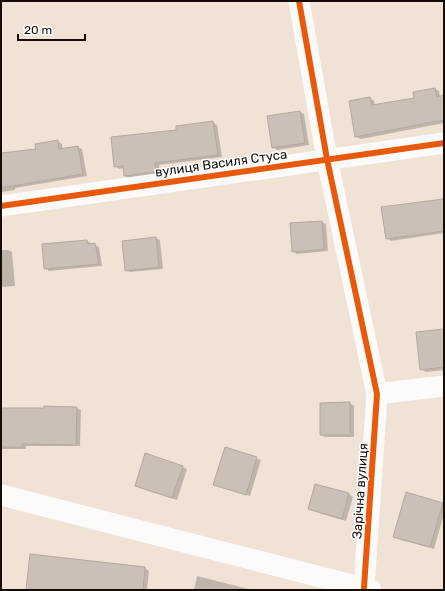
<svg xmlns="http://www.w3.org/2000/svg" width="445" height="591" font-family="Rubik,sans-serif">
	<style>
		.shadow { fill: #0003 }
		.building { fill: #cbc0b7; stroke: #b2a99f }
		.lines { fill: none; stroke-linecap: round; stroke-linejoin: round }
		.street { stroke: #fdfbf9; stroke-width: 21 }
		.cycleway-casing { stroke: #fff; stroke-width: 8 }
		.cycleway { stroke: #e8590c; stroke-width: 6 }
		.labels { text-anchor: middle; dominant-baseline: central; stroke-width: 3; stroke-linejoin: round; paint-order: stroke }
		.street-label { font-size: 13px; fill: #140c05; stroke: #fff }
	</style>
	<rect width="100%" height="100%" fill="#f0e3d6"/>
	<g class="shadow">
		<path d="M435,89L439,91L440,97L444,96V123L361,139L356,137L350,102L370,98L374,101L375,106L415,99Z"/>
		<path d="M300,112L304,114L309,145L277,150L273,147L268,116Z"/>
		<path d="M213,122L217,125L222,157L159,165L160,174L129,178L125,176L124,168L119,169L115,166Z"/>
		<path d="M58,141L62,144L63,149L78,147L82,149L87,176L15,188V190L1,192V154L37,150Z"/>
		<path d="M442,198H444V233L391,241L387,238L442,200Z"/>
		<path d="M322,222L326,224L328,251L297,254L293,251Z"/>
		<path d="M156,238L160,240L163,269L130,272L126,270Z"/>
		<path d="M87,241L99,247L102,266L49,271L45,268Z"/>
		<path d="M1,250H8L12,252L15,286L1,287Z"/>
		<path d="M444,330V370L426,372L421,369Z"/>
		<path d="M350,403L354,406V437H325L321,435Z"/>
		<path d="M76,408L81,410L80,446H26V449H1V409Z"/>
		<path d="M225,448L261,460L250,496L214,484Z"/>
		<path d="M183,467L187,469L177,500L140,488Z"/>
		<path d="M316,485L349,494L353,497L346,521L313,511L309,509Z"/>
		<path d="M442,504L444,505V514L434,549L398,539L394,537Z"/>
		<path d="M31,555L145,568L149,571L147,590H27Z"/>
		<path d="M197,576L252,590H194Z"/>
	</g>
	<g class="building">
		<path d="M435,88L437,97L444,95V120L355,137L349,101L370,97L372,105L414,98L413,92Z"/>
		<path d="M300,111L305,143L272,148L267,116Z"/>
		<path d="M213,121L218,155L155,163L156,172L124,176L123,166L114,167L111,137L176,130V126Z"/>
		<path d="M58,140L59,149L78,146L83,174L1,188V153L36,149L35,144Z"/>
		<path d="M444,199V231L386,239L381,207Z"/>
		<path d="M322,221L324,249L292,252L290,223Z"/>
		<path d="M156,237L159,267L125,271L122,241Z"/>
		<path d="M87,240L88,244L95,243L99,264L44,269L42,244Z"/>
		<path d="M444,329V367L420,370L416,332Z"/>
		<path d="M350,402V435H320V403Z"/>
		<path d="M44,406L77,407L76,445L22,444V447H1V408H44Z"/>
		<path d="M225,447L257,457L246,495L213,485Z"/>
		<path d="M145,453L183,466L172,498L135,486Z"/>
		<path d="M315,484L349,493L342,519L308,509Z"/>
		<path d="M406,492L443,503L430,547L393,537Z"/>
		<path d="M30,554L145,567L143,590H26Z"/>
	</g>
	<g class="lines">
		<g class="street">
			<path d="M299,1L327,159L377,394L364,588"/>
			<path d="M1,206L444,143"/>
			<path d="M377,394L444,386"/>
			<path d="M1,495L371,590"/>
		</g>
		<g class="cycleway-casing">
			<g id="cycleway">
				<path d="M299,1L327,159L377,394L364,588"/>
				<path d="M1,206L444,143"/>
			</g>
		</g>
		<use href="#cycleway" class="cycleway"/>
	</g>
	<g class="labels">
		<g class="street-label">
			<text transform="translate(221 163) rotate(-8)">вулиця Василя Стуса</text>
			<text transform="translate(360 491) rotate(-86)">Зарічна вулиця</text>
		</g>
	</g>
	<rect width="445" height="591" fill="none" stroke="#140c05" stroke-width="4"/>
	<path d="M18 34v6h67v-6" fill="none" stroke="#140c05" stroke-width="2"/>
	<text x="24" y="34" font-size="12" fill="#140c05" stroke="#ffffff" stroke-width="3" paint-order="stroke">20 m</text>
</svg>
